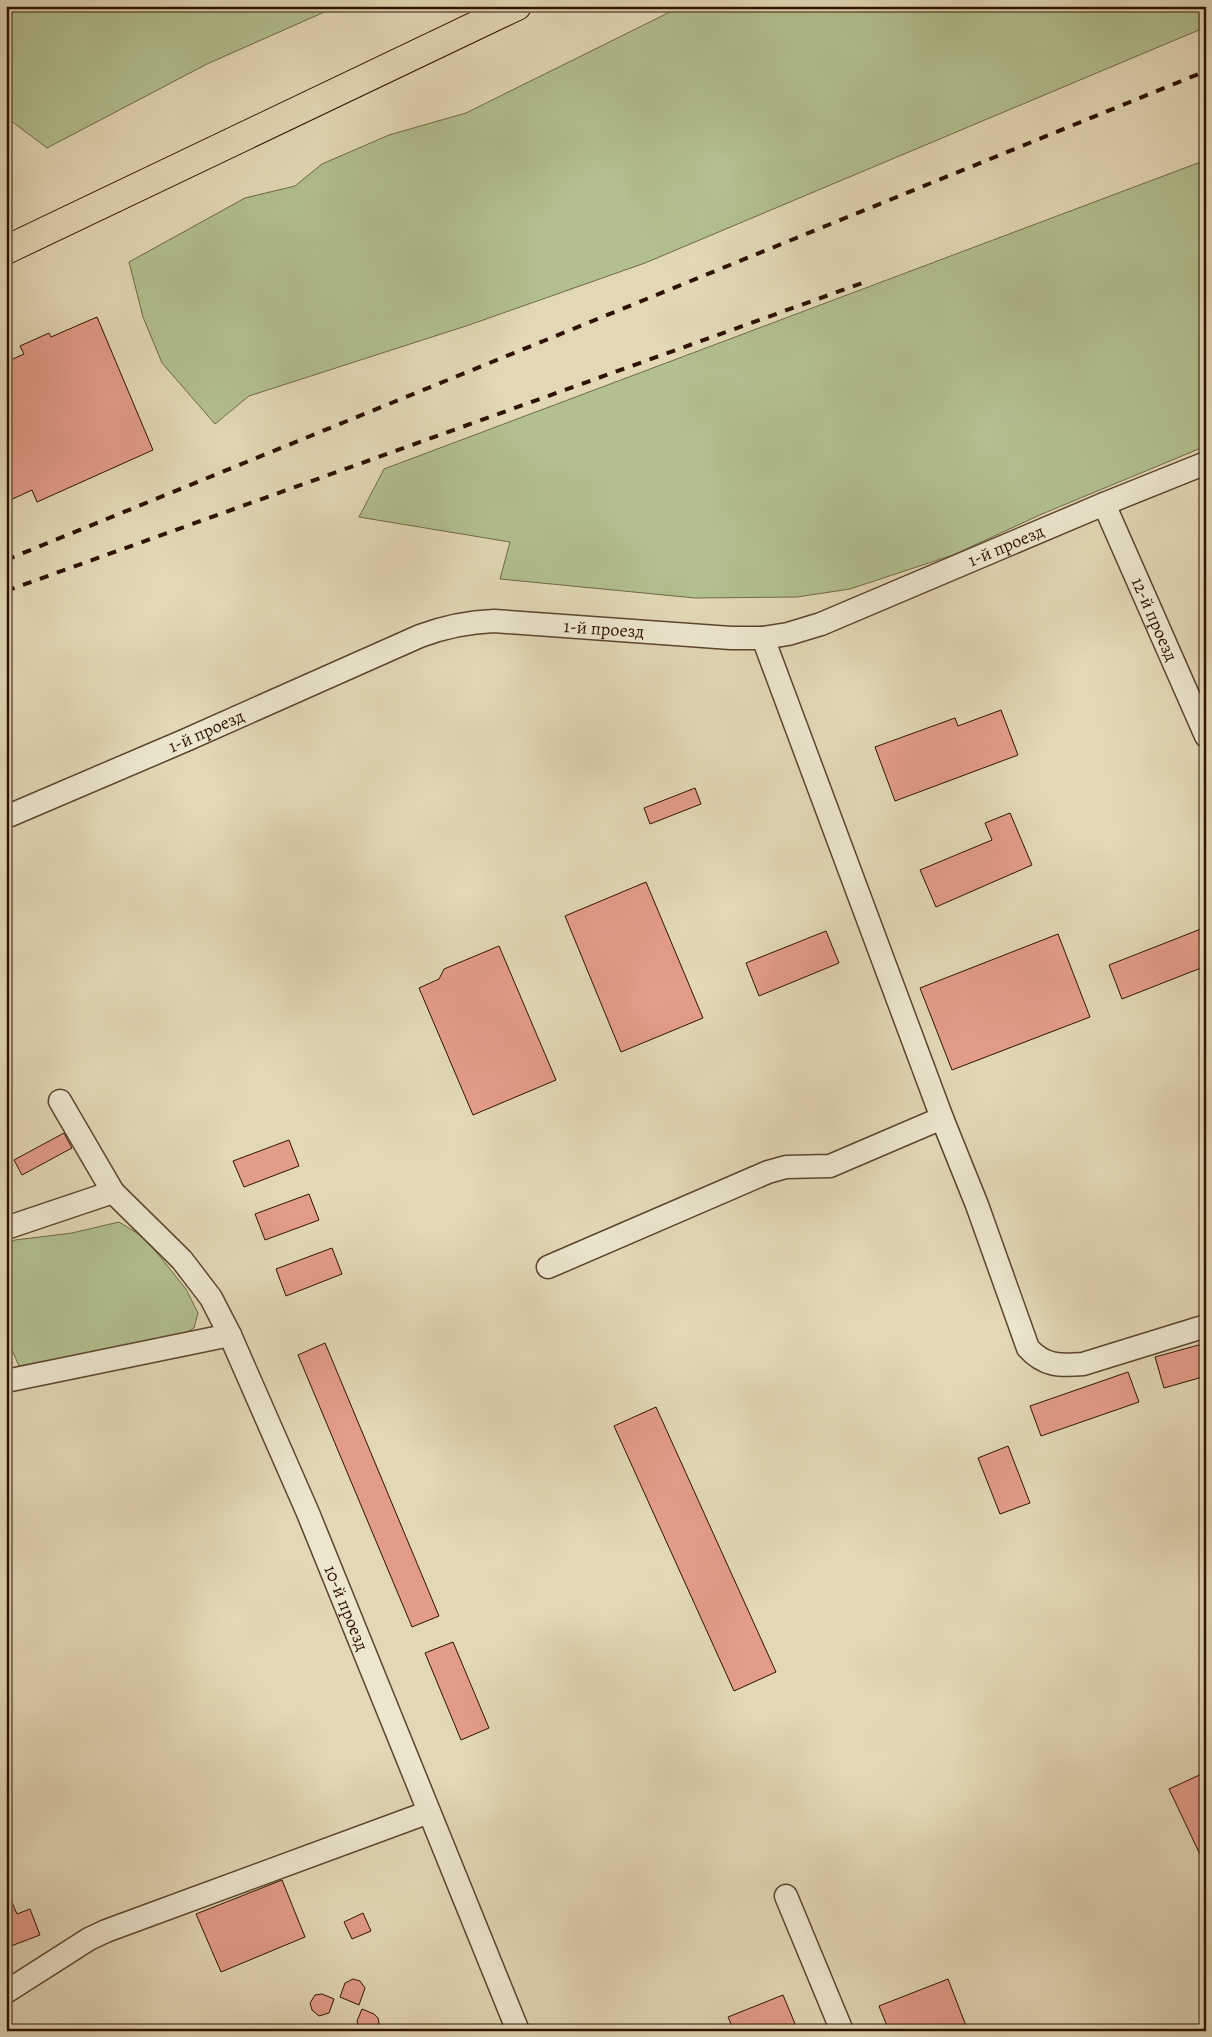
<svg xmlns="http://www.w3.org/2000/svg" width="1212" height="2037" font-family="Alegreya,serif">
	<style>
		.green { fill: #b2bf8e; stroke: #706847 }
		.building { fill: #e39c88; stroke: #2f1200 }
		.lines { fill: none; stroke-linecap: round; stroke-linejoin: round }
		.minor-casing { stroke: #5c442d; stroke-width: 25 }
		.major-casing { stroke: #2f1200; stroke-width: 30 }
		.minor { stroke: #ece6cf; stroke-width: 22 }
		.major { stroke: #e2d8b5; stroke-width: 28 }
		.rail { stroke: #2f1200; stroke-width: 4; stroke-dasharray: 9 9; stroke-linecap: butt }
		.labels { text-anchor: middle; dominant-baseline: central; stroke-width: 4.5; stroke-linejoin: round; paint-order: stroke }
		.street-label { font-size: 18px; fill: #2f1200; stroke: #ece6cf }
	</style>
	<rect width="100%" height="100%" fill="#e2d8b5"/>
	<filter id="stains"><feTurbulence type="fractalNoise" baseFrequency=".004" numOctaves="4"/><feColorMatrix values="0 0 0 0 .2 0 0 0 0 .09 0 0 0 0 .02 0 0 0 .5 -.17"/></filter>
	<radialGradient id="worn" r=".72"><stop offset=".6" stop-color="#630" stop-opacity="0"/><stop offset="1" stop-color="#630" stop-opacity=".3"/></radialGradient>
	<g class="green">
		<path d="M6,6H338L207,64L47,148L6,117Z"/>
		<path d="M682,6H1206V27L645,263L469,325L249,396L215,424L162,363L143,317L129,262L245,198L295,186L322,164L389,135L466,113Z"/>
		<path d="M1206,160V446L1042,514L953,555L850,589L797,597L695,598L500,579L510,542L359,517L384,469Z"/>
		<path d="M119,1222L145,1238L186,1289L198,1313L194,1328L180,1336L19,1366L6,1336V1244L15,1240L72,1233Z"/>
	</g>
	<g class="building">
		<path d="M97,317L153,450L37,502L32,490L6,502V362L24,354L20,346L49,333L51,337Z"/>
		<path d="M1001,710L1018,755L895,801L875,747L955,718L958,726Z"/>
		<path d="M695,788L701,804L650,824L644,808Z"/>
		<path d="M1010,813L1032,865L936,907L920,870L992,840L985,823Z"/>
		<path d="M646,882L703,1018L621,1052L565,916Z"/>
		<path d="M1206,927V966L1122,999L1109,965Z"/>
		<path d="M826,931L839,963L759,996L746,963Z"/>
		<path d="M1058,934L1090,1017L952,1070L920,988Z"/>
		<path d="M499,946L556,1080L473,1115L419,988L439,979L444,969Z"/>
		<path d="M64,1133L72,1148L22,1175L14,1160Z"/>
		<path d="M289,1140L299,1166L244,1187L233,1161Z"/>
		<path d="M309,1194L319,1220L265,1240L255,1214Z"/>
		<path d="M332,1248L342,1274L286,1296L276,1269Z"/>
		<path d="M325,1343L439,1616L412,1627L298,1355Z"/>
		<path d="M1206,1343V1376L1164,1388L1155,1357Z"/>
		<path d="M1128,1372L1139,1402L1041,1436L1030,1406Z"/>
		<path d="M656,1407L776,1672L734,1691L614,1426Z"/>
		<path d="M1008,1446L1030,1503L1000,1514L978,1458Z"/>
		<path d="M453,1642L489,1728L461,1740L425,1653Z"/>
		<path d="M1206,1772V1867L1169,1789Z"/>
		<path d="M282,1880L305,1937L221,1972L196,1914Z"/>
		<path d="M6,1889L17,1914L30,1909L40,1935L6,1948Z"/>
		<path d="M363,1913L371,1931L352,1939L344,1922Z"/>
		<path d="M353,1979L360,1981L365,1988L359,2005L340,1997L345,1983Z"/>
		<path d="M948,1979L968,2031H889L879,2006Z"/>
		<path d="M322,1994L334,1999L329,2013L319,2016L312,2010L310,2003L315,1995Z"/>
		<path d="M783,1995L798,2031H734L728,2017Z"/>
		<path d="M362,2009L374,2014L378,2018L379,2023L378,2031H359L357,2021Z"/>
	</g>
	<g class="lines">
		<g class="minor-casing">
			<g id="minor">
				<path id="s1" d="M1104,504L1206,736"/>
				<path id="s2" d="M6,817L186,740L420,636C444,627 468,622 494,621L731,638H763L788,634L821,624L1104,504L1206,463"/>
				<path d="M60,1101L113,1192"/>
				<path d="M942,1118L977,1205L1028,1348C1044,1366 1060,1366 1083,1364L1206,1326"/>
				<path id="s3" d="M6,1228L113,1192L182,1260L211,1298L230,1335L308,1513L518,2031"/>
				<path d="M548,1267L768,1172L786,1167L830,1166L942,1118L763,638"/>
				<path d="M6,1381L230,1335"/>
				<path d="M786,1896L842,2031"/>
				<path d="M6,1992L89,1939L106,1931L429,1812"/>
			</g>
		</g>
		<g class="major-casing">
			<path id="major" d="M6,250L517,6"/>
		</g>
		<use href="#minor" class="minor"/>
		<use href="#major" class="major"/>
		<g class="rail">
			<path d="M6,560L1206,71"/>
			<path d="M6,591L865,282"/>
		</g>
	</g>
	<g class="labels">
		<g class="street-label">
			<text stroke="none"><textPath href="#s2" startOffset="1058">1-й проезд</textPath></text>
			<text stroke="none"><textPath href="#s1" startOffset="126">12-й проезд</textPath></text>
			<text stroke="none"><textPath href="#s2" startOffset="638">1-й проезд</textPath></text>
			<text stroke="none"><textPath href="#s2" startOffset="218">1-й проезд</textPath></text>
			<text stroke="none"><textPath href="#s3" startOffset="596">10-й проезд</textPath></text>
		</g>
	</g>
	<rect width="1212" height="2037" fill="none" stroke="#e2d8b5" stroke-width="25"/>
	<rect x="8" y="8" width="1197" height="2022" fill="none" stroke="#2f1200" stroke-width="2.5"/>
	<rect x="12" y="12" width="1187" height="2012" fill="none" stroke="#2f1200"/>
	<rect width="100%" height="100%" filter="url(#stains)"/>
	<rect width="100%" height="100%" fill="url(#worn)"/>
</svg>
